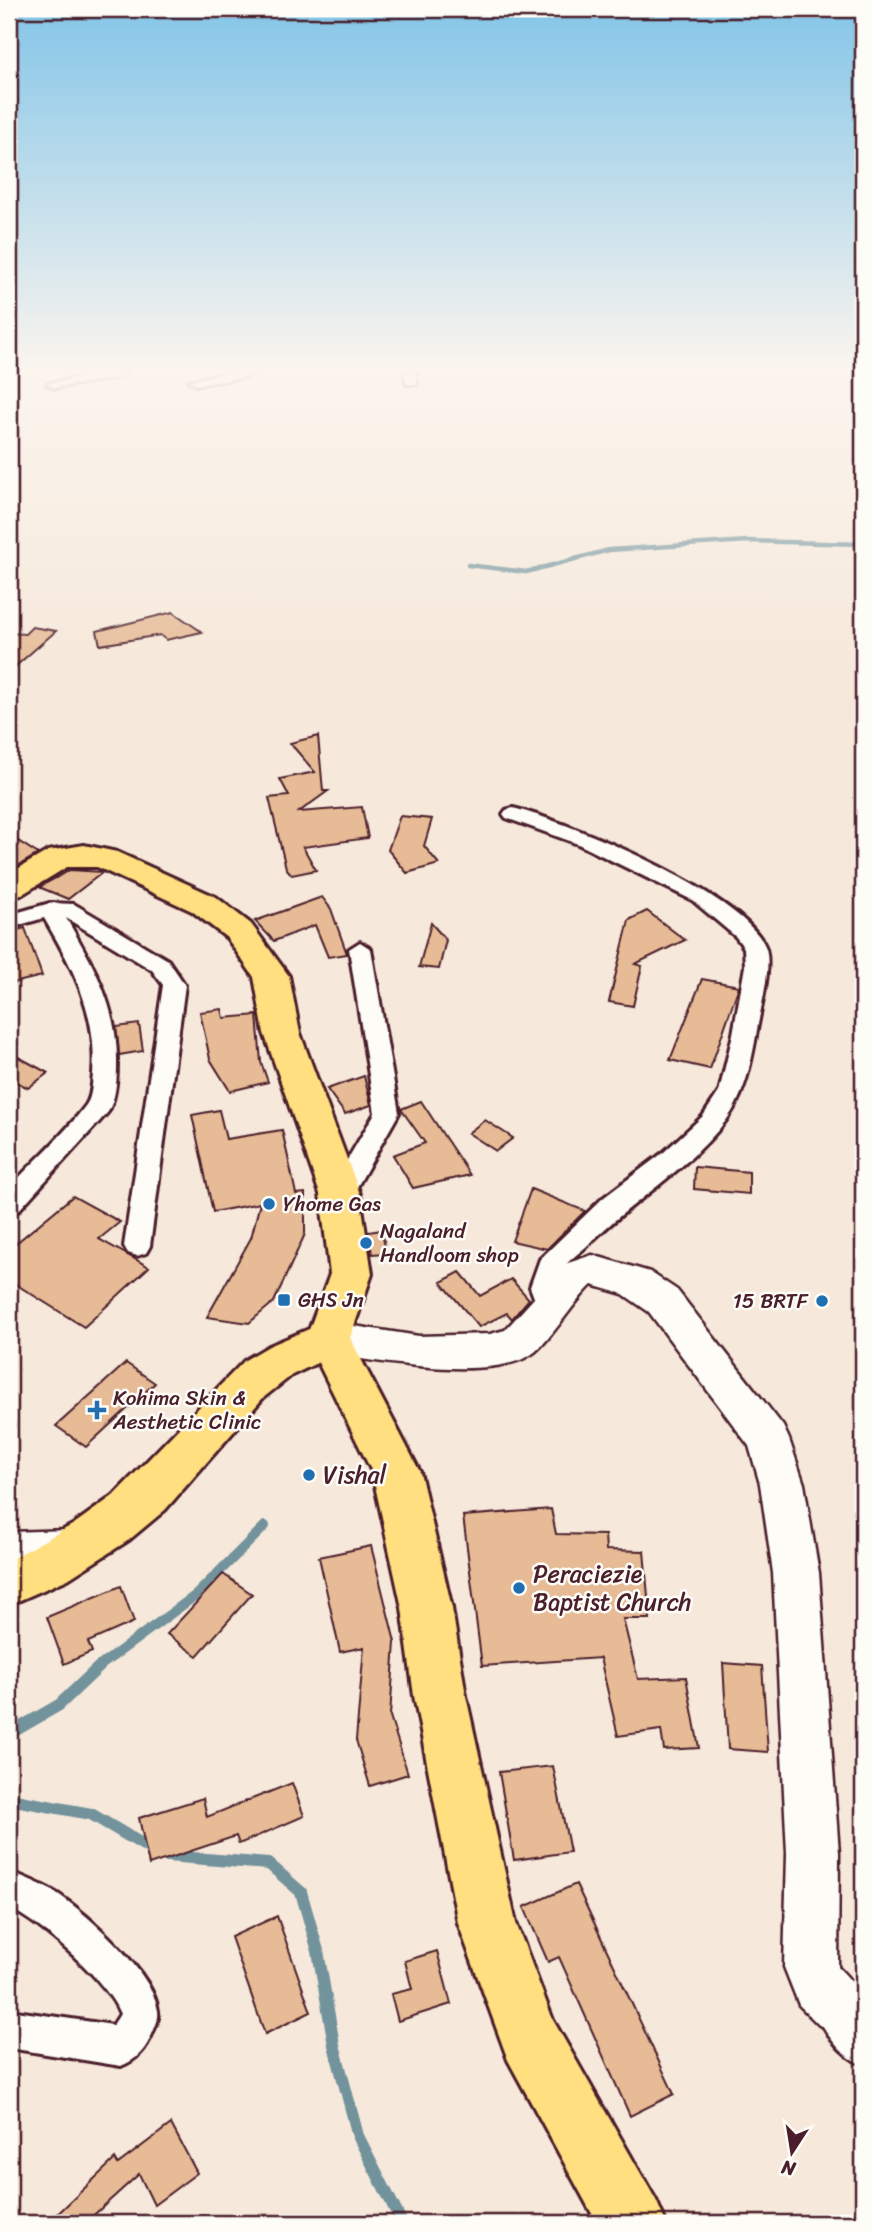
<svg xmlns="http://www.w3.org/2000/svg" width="872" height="2232" font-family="Sriracha,sans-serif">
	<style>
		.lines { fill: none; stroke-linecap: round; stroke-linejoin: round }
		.stream-far2 { stroke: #72929c; stroke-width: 4.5 }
		.stream-far1 { stroke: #72929c; stroke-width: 10 }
		.stream { stroke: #72929c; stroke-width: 12 }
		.building { fill: #e6bb96; stroke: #4a1f2b; stroke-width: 2 }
		.minor-casing { stroke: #4a1f2b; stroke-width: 6 }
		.tertiary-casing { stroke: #4a1f2b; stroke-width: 5 }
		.secondary-casing { stroke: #4a1f2b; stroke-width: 5 }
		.primary-casing { stroke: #4a1f2b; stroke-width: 6 }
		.trunk-casing { stroke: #4a1f2b; stroke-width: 6 }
		.minor { fill: #fdfcf7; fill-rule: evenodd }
		.tertiary { fill: #fdfcf7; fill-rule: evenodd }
		.secondary { fill: #fdfcf7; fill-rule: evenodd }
		.primary { fill: #ffdf80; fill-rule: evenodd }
		.trunk { fill: #ffdf80; fill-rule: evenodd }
		.poi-dot { fill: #1f6fb2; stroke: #fdfcf7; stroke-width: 2.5 }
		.labels { text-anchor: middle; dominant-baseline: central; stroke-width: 5; stroke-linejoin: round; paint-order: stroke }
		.poi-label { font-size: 21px; fill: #4a1f2b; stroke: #fdfcf7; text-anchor: start }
		.near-poi-label { font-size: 24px; fill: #4a1f2b; stroke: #fdfcf7; text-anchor: start }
	</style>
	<rect width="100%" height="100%" fill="#f6e8da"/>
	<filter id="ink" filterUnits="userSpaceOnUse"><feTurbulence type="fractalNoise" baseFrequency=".0143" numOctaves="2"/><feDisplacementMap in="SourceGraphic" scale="14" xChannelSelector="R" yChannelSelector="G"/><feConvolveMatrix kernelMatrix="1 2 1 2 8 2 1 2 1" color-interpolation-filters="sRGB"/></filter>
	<g filter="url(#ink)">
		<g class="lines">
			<path class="stream-far2" d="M468,565L526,572L609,550L748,541L863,544"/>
			<path class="stream-far1" d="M97,1668L196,1595L265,1526"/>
			<g class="stream">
				<path d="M9,1734L59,1705L99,1667"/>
				<path d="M9,1799L91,1814L152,1850"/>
				<path d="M167,1856L269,1864L301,1892L318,1951L334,2045L358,2136L402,2223"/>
			</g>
		</g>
		<g class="building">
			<path d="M173,612L202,632L166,640L160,635L100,645L97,631Z"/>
			<path d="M32,627L56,631L9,672V633L25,634Z"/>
			<path d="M318,736L323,791H328L299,812L362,807L368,838L303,847L316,870L292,875L286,868L269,798L289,796L280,779L315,772L290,743Z"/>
			<path d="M400,816L432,819L424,846L439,864L407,873L388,850Z"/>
			<path d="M9,835L38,854L9,871Z"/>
			<path d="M70,870L103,872L68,899L39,887Z"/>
			<path d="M322,897L331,909L347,954L328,957L315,925L274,941L255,921Z"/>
			<path d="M647,911L685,940L635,964L642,966L633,1006L609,1002L629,920Z"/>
			<path d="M431,923L446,940L439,969L419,967Z"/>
			<path d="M25,928L42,976L9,984V932Z"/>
			<path d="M702,979L739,986L710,1069L670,1060Z"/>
			<path d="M222,1009L224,1018L257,1015L261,1062L268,1082L230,1091L210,1059L200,1012Z"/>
			<path d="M139,1024L143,1051L119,1055L116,1027Z"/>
			<path d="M9,1052L48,1073L28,1088L9,1078Z"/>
			<path d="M364,1076L371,1105L345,1114L327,1089Z"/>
			<path d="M421,1101L444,1136L470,1175L413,1188L393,1155L425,1143L401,1109Z"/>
			<path d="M219,1110L226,1139L282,1130L296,1194L305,1193V1234L274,1302L249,1323L207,1317L251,1238L260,1203L213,1212L192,1115Z"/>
			<path d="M485,1120L513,1138L496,1151L468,1133Z"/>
			<path d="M695,1167L749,1172V1194L694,1189Z"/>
			<path d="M531,1189L585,1211L547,1249L512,1241Z"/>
			<path d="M73,1196L120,1222L99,1239L149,1267L84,1327L9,1280V1249Z"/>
			<path d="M382,1230L386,1253L372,1254L368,1232Z"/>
			<path d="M460,1272L480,1296L511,1279L529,1299L512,1319L507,1313L479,1327L441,1282Z"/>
			<path d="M126,1363L155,1383L86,1447L56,1426Z"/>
			<path d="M551,1509L556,1534L605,1535L606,1550L644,1551L650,1619H623L638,1679L686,1677L699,1748L664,1750L661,1730L618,1736L600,1658L482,1666L463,1516Z"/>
			<path d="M371,1546L395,1642L390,1716L408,1774L370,1786L356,1740L364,1647L340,1652L319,1557Z"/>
			<path d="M223,1574L252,1594L197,1656L167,1634Z"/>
			<path d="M121,1586L134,1622L88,1642L92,1652L64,1664L47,1617Z"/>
			<path d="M723,1663L762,1666L768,1752L728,1749Z"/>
			<path d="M553,1766L570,1852L514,1860L499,1772Z"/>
			<path d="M292,1783L304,1816L239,1844L236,1836L149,1865L139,1818L203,1798L207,1817Z"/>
			<path d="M576,1884L674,2094L630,2116L559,1957L548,1962L524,1907Z"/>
			<path d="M277,1916L311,2012L265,2034L231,1937Z"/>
			<path d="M437,1951L451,2004L398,2021L391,1994L412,1989L405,1961Z"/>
			<path d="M171,2124L197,2173L154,2205L139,2174L85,2223H48L115,2159L118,2164Z"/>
		</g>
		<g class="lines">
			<g class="minor-casing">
				<g id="minor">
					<path d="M98,373H126L120,377L54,388L47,384Z"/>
					<path d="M224,373H253L247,377L196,385L189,381Z"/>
					<path d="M404,373H416L417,384H407Z"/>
					<path d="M513,808C570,822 741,893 765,946C773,964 760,1011 757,1030C751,1065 744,1101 720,1128C683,1172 630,1203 589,1244C581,1252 568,1260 562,1270C555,1281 560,1293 564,1305L560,1313L550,1316L540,1313L530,1287L540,1259L603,1198L664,1152L703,1116L719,1092L733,1034L745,966L744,948L736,937L692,900L578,844L506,818L503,814L506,810Z"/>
					<path d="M50,903L74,904L168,960L185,985L150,1246L146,1253L137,1256L128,1253L124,1246L163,985L152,970L66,918C94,966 118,1007 117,1064C117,1080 116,1098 108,1112L18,1211L9,1213V1188C34,1161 64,1135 86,1105C92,1097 92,1084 93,1074C98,1013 73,968 44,918L9,928V915Z"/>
					<path d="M360,942L371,949L399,1113L349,1201L340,1203L331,1201L327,1194L375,1113L349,949Z"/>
					<path d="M9,1871C26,1878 42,1884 58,1894C88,1915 154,1973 158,2011C159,2019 156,2025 153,2032C146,2049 138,2059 121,2066L9,2048V2010L113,2025L120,2014C108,1981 41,1923 9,1908Z"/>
				</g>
			</g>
			<g class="tertiary-casing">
				<g id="tertiary">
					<path d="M69,1530L83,1535L89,1548L83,1561L69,1566L9,1568V1532Z"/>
					<path d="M838,1981L855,1989L863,1999V2065C838,2055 824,2031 813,2006L821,1989Z"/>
				</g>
			</g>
			<g class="secondary-casing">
				<path id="secondary" d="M592,1255L650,1272L677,1290L783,1426L789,1439L804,1484L819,1573L839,1853L838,1967C857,1988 870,1995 857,2025L838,2033L819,2025L799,2005L784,1967L787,1853L773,1573L760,1484L749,1446L649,1312L623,1294L592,1285C574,1301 548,1344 532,1354C490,1382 376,1361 328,1354L314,1349L308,1338L314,1327L328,1322L419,1336L490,1334L505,1330L565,1264Z"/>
			</g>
			<g class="primary-casing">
				<path id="primary" d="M328,1321L344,1326L350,1338L344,1350L292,1375L263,1398L165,1510L129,1540L68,1579L9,1605V1560L74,1524L113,1496L245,1360L269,1346Z"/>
			</g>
			<g class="trunk-casing">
				<path id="trunk" d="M84,845L117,852L216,897L251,924L289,976L300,1033L360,1194L372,1274L350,1338L420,1472L452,1608L466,1696L516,1923L553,2020L656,2200L666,2223H597L508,2060L458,1923L414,1696L402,1608L372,1472L306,1338L330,1274L320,1194L264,1033L254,977L227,938L192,911L97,867H67L21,895L9,898V874L48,851Z"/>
			</g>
			<use href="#minor" class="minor"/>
			<use href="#tertiary" class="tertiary"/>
			<use href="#secondary" class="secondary"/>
			<use href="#primary" class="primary"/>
			<use href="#trunk" class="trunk"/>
		</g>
	</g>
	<linearGradient id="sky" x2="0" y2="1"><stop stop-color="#83c5e8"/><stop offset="0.54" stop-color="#fbf5ee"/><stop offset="1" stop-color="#fbf5ee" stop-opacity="0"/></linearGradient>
	<rect width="872" height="685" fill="url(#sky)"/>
	<g class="poi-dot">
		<circle cx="269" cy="1204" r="7"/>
		<circle cx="366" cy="1243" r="7"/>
		<rect x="277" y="1293" width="14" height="14" rx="3.5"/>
		<circle cx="822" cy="1301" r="7"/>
		<path d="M93.5 1399.5h7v7h7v7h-7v7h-7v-7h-7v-7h7z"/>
		<circle cx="309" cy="1475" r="7"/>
		<circle cx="519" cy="1588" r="7"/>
	</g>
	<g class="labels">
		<g class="poi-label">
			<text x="283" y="1204">Yhome Gas</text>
			<text x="380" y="1231">Nagaland<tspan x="380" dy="24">Handloom shop</tspan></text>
			<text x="298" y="1300">GHS Jn</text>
			<text x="808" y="1301" text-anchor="end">15 BRTF</text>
			<text x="113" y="1398">Kohima Skin &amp;<tspan x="113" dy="24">Aesthetic Clinic</tspan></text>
		</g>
		<g class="near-poi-label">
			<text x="323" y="1475">Vishal</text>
			<text x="533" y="1574">Peraciezie<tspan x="533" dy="28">Baptist Church</tspan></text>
		</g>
	</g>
	<rect width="872" height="2232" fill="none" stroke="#fdfcf7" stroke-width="35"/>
	<rect x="18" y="18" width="837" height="2197" fill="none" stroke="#4a1f2b" stroke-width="2.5" filter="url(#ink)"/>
	<g transform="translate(792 2152) rotate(192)" stroke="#fdfcf7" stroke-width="5" paint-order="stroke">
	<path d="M0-5L12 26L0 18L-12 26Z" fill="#4a1f2b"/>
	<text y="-10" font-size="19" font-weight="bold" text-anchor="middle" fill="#4a1f2b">N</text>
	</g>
</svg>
